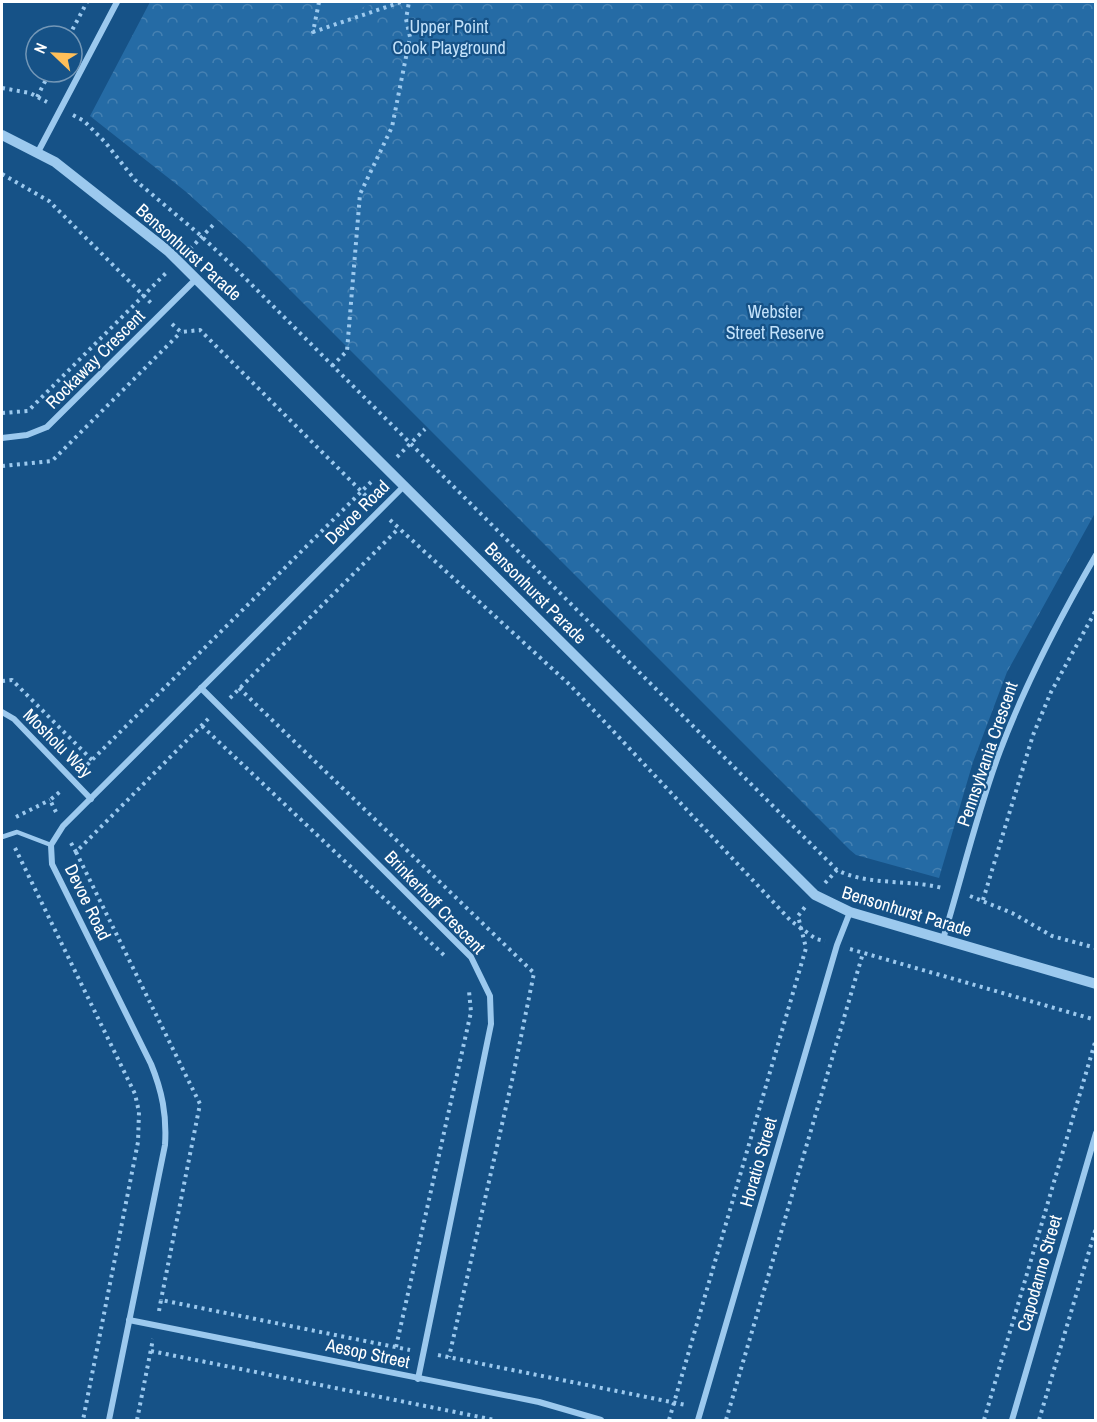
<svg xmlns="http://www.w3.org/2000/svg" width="1097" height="1422" font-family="'Archivo Narrow',sans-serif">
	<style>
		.forest { fill: url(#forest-crowns) }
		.garden { fill: #256ba5 }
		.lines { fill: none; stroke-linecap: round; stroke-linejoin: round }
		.path { stroke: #9cc9ee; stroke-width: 4; stroke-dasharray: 3 4.5; stroke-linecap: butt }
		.service { stroke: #9cc9ee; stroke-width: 4.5 }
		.minor { stroke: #9cc9ee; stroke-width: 6 }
		.tertiary { stroke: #9cc9ee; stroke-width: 10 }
		.labels { text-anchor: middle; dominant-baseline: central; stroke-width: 4.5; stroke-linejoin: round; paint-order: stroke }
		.park-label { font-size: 18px; fill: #c2e1fa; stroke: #165287 }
		.street-label { font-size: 18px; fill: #fff; stroke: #165287 }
	</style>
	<defs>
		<pattern id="forest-crowns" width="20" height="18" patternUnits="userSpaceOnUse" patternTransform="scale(1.5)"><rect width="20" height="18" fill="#256ba5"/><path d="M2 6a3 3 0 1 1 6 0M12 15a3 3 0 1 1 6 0" fill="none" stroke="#4681b2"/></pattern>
	</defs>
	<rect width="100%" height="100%" fill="#165287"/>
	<path class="forest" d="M150,2H1095V513L1007,672L973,762L939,878L856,855L850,850L245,245L185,191L90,116Z"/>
	<path class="garden" d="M323,2H380L346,12H320Z"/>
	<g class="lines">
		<g class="path">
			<path d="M319,2L313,32L401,2"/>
			<path d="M69,36L87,2"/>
			<path d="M2,88L30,93L47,102"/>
			<path d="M37,97L50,72"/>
			<path d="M73,115L84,121L105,142L135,180L199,234L237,270L837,870C868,886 908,879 942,888"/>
			<path d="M2,174L49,201L152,304"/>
			<path d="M190,249L216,222"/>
			<path d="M172,324L181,332L200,330L370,500"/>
			<path d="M332,366L347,351L360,194L392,127L410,37L406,19L409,2"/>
			<path d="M2,413L28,411L166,273"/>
			<path d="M397,457L425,429"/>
			<path d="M2,466L52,461L181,332"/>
			<path d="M390,520L570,685L791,921L816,939L825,941"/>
			<path d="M2,681L12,680L92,760"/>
			<path d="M239,688L534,973L513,1076L449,1357"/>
			<path d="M230,698L398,529"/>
			<path d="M202,726L447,958"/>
			<path d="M82,770L374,479"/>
			<path d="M56,812L50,800L62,790"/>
			<path d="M16,817L50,800"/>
			<path d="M71,843L76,852L211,716"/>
			<path d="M15,848L135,1094L139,1112L138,1142L83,1420"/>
			<path d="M76,852L200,1104L161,1300"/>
			<path d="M825,883L837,870"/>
			<path d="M970,896L1012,913L1052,936L1096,948"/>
			<path d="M983,900L1033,735L1051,692L1096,610"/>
			<path d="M850,949L1096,1020"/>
			<path d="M159,1311L161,1300L410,1350"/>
			<path d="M396,1347L471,1012L469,991"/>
			<path d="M151,1351L495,1420"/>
			<path d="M438,1355L686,1405"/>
			<path d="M137,1420L153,1339"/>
			<path d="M669,1420L806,948L798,916L805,907"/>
			<path d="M726,1420L863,953"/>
			<path d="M984,1420L1096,1039"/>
			<path d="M1039,1420L1096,1228"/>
		</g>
		<path class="service" d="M2,837L17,832L51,845"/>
		<g class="minor">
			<path d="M38,152L117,2"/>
			<path d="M2,438L27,435L47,427L197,278"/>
			<path d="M201,688L471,957L490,996L491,1024L418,1379"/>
			<path d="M2,712L14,719L91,799"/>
			<path d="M943,939C962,877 977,812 1000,751C1026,682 1059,619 1096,555"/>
			<path d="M129,1320L539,1402L601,1420"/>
			<path d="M109,1420L165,1145C167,1115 162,1091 151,1064L52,864L51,845L63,826L405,485"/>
			<path d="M698,1420L837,945L850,912"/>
			<path d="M1012,1420L1096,1133"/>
		</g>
		<path class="tertiary" d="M2,135L55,162L168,251L815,895L850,912L1096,984"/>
	</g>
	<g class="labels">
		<g class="park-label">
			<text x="449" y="26">Upper Point<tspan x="449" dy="21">Cook Playground</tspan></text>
			<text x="775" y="311">Webster<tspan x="775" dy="21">Street Reserve</tspan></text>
		</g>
		<g class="street-label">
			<text transform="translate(189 252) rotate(42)">Bensonhurst Parade</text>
			<text transform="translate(95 359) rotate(-45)">Rockaway Crescent</text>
			<text transform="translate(357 512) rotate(-45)">Devoe Road</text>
			<text transform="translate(536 593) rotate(45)">Bensonhurst Parade</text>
			<text transform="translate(58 743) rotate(45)">Mosholu Way</text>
			<text transform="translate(987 754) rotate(-71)">Pennsylvania Crescent</text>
			<text transform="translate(88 902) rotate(64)">Devoe Road</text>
			<text transform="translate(435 902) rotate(46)">Brinkerhoff Crescent</text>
			<text transform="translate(907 911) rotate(17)">Bensonhurst Parade</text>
			<text transform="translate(758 1162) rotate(-74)">Horatio Street</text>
			<text transform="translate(1039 1273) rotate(-74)">Capodanno Street</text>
			<text transform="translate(368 1353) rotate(12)">Aesop Street</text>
		</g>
	</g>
	<rect width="1097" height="1422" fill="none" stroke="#ffffff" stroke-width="6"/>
	<g transform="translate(54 54) rotate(293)"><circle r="28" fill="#165287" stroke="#7397b7" stroke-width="1.5"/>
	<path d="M0-4.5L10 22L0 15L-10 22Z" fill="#ffbf59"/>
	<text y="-9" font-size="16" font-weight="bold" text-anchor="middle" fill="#ffffff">N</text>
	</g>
</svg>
